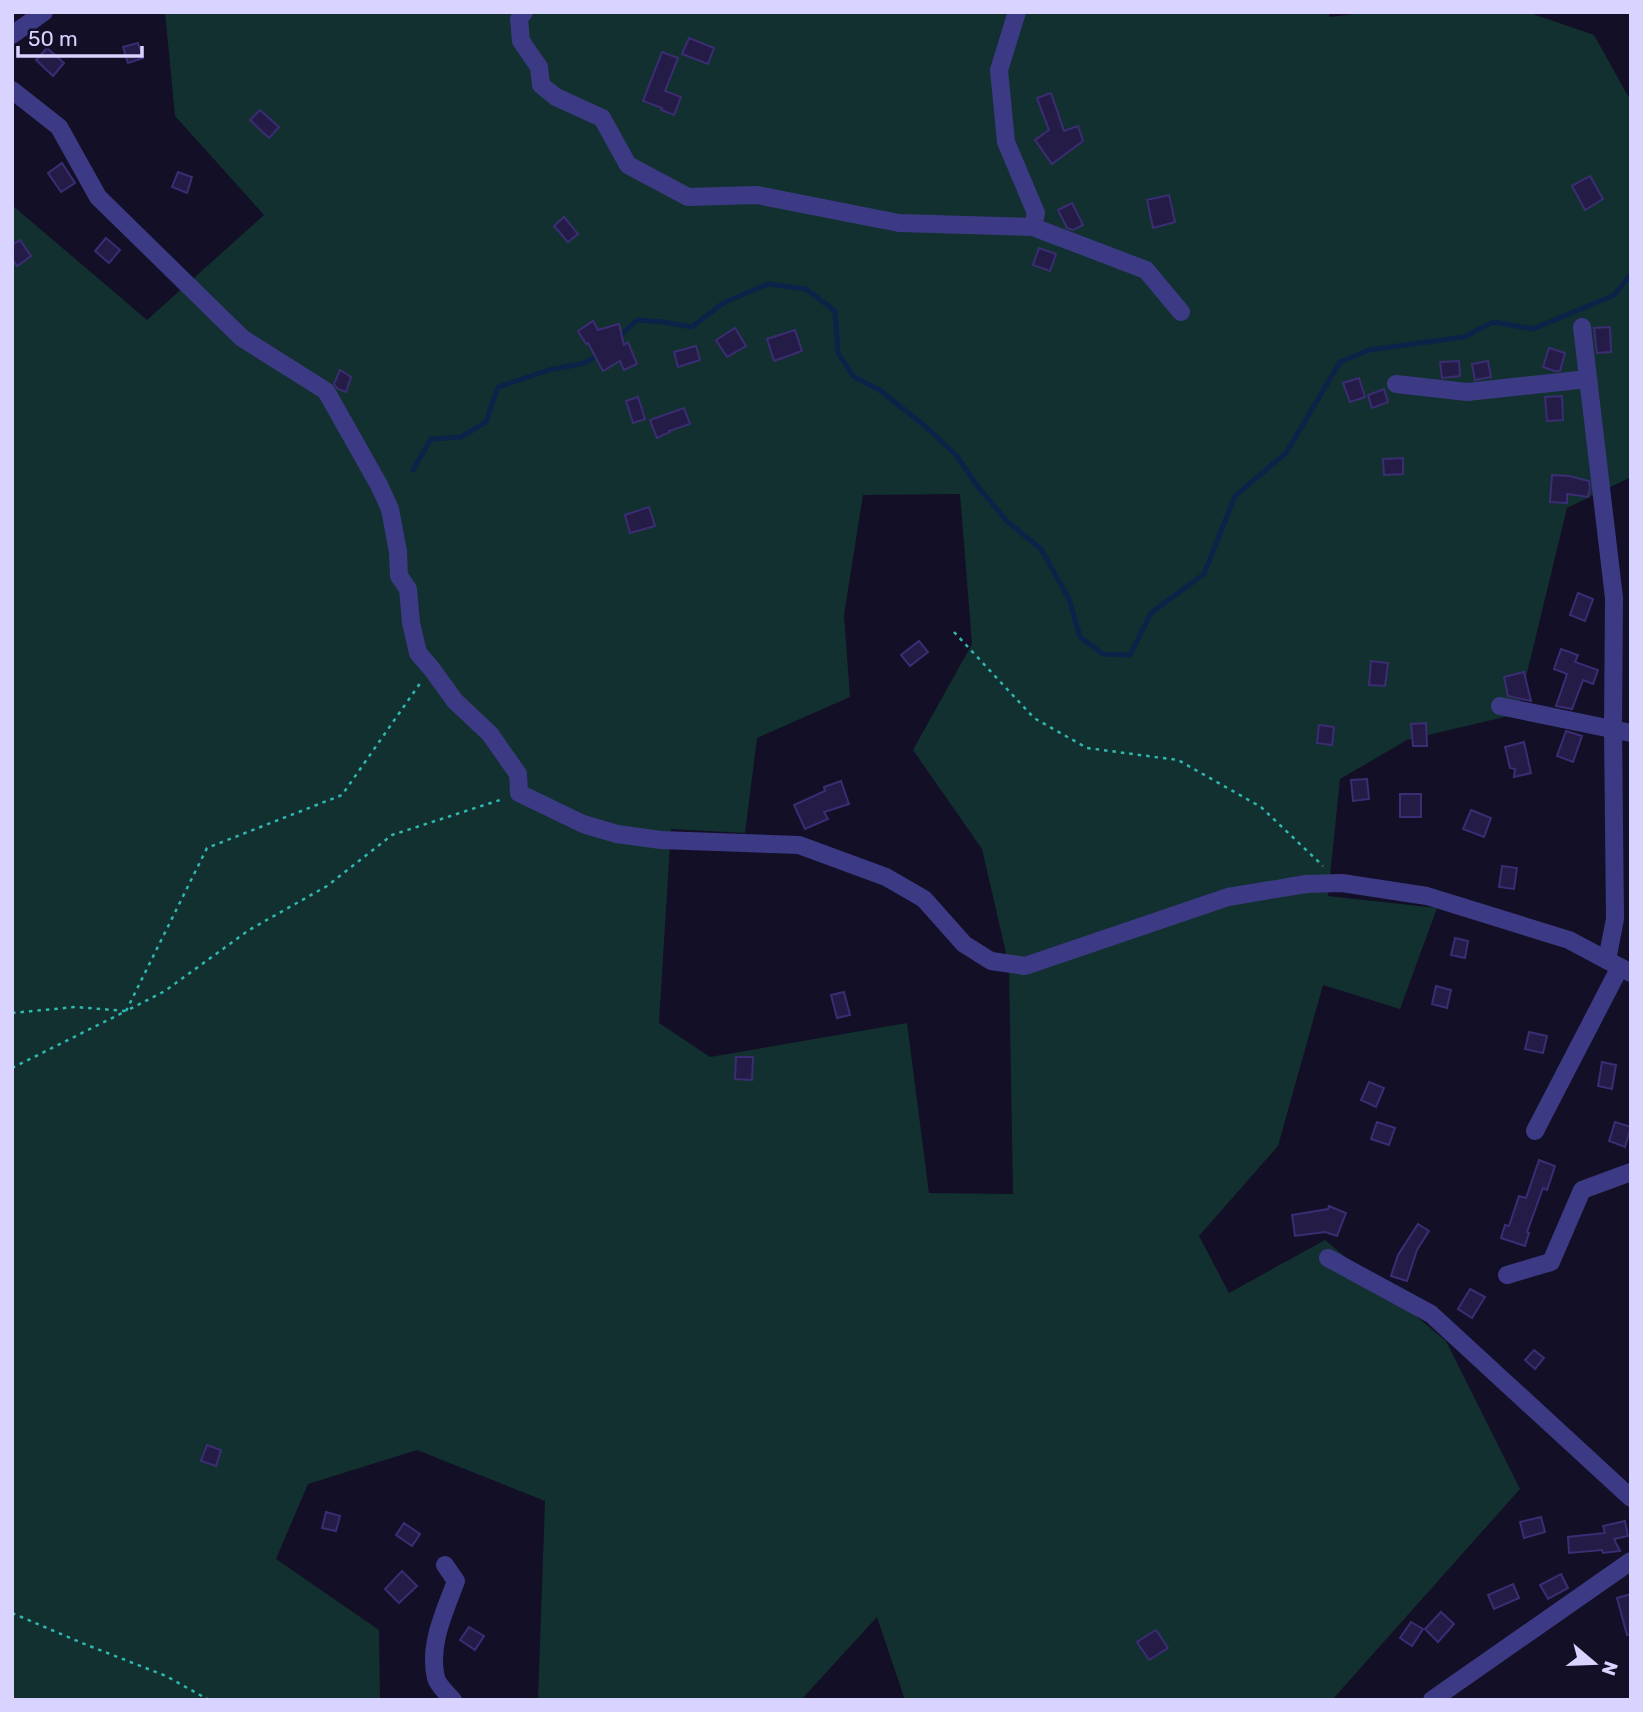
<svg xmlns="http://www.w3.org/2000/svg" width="1643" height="1712" font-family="Rubik,sans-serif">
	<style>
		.green { fill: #12302f; fill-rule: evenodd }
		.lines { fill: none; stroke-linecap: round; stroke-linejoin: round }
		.stream { stroke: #0c2248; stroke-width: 5 }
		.building { fill: #241b47; stroke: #3b2d73; stroke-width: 2 }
		.path { stroke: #2fb8b0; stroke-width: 2.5; stroke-dasharray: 3.5 5; stroke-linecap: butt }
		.minor { stroke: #3d3a85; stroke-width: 18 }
	</style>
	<rect width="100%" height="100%" fill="#130f26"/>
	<path class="green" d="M165,12H1329V17L1372,12H1527L1594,35L1628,96L1631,97V477L1567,508L1517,714L1407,740L1340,779L1328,896L1437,908L1400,1009L1323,985L1278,1146L1199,1236L1229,1293L1325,1240L1446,1341L1520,1489L1332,1700H905L877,1617L801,1700H538L545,1501L417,1450L308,1484L276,1559L379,1630L380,1700H12V205L147,320L264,215L175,116ZM960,494L972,644L913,750L982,849L1009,966L1013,1194L929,1193L907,1023L710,1057L659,1023L671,829L745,833L757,738L850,697L844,615L863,495Z"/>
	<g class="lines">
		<g class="stream">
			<path d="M619,337L637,320L663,322L692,327L723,303L768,284L806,289L835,311L838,353L853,376L881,391L925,426L956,455L978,487L1008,522L1041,549L1069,599L1080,637L1103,654L1130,655L1151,613L1204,574L1235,496L1286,453L1340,362L1369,350L1464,337L1493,322L1533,329L1614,295L1631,274"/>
			<path d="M413,470L431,439L461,437L486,422L498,387L549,370L585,363L601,353"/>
		</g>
	</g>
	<g class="building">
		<path d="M689,38L714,48L708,64L682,54Z"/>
		<path d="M138,43L143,58L128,63L123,47Z"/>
		<path d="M47,48L64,63L53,76L36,60Z"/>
		<path d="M662,52L678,58L665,91L681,97L674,115L661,110L662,108L643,101Z"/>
		<path d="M1051,93L1064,131L1078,126L1083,141L1052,164L1035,140L1049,130L1037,98Z"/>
		<path d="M260,110L279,127L269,138L250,120Z"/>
		<path d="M62,163L75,183L61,192L48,173Z"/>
		<path d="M178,172L192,177L187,193L172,187Z"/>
		<path d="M1590,176L1603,199L1585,210L1572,186Z"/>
		<path d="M1169,195L1175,222L1153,228L1147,200Z"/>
		<path d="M1072,203L1083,225L1073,230L1067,228L1058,210Z"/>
		<path d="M564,217L578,234L568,242L554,226Z"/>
		<path d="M106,238L120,250L109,263L95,251Z"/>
		<path d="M20,240L31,256L17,266L12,259V245Z"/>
		<path d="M1039,248L1056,254L1050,271L1033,265Z"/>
		<path d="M593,321L598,330L619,324L624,345L628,342L637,364L624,370L620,361L603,371L588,343L586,344L578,331Z"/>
		<path d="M1610,327L1611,352L1597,353L1594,328Z"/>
		<path d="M735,328L746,346L727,357L716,340Z"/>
		<path d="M795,330L802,351L774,361L767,339Z"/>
		<path d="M696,346L700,360L678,367L674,352Z"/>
		<path d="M1549,348L1565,353L1560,371H1555L1543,367Z"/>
		<path d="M1459,361L1460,376L1442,378L1440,362Z"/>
		<path d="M1488,361L1491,377L1475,380L1472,364Z"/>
		<path d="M340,370L351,377L346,392L338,389L334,384Z"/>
		<path d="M1359,378L1365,397L1350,402L1343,383Z"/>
		<path d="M1384,389L1388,402L1372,408L1368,395Z"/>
		<path d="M1562,396L1563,420L1547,421L1545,397Z"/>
		<path d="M638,397L645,419L633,423L626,401Z"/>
		<path d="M684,408L690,424L669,431L670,432L657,438L650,420Z"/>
		<path d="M1403,458V474L1384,475L1383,459Z"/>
		<path d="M1552,475L1569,476L1589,481L1590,488L1588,497L1567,494V503L1550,502Z"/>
		<path d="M649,507L655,526L630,533L625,515Z"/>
		<path d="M1578,593L1593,599L1585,621L1570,615Z"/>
		<path d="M919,641L928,652L910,666L901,655Z"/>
		<path d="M1561,649L1578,655L1575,662L1598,670L1593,684L1583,680L1572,709L1556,706L1567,674L1554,669Z"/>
		<path d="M1371,661L1388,663L1385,686L1369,685Z"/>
		<path d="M1524,672L1531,701L1508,696L1504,677Z"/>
		<path d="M1426,723L1427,746H1413L1411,724Z"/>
		<path d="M1319,725L1334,727L1332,745L1317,743Z"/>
		<path d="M1566,731L1582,736L1573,762L1557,756Z"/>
		<path d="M1524,742L1531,773L1514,777L1515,769L1510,768L1505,747Z"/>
		<path d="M1367,779L1369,799L1353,801L1351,780Z"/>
		<path d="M841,781L849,804L824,812L828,819L805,829L794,805L825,791L824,787Z"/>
		<rect x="1400" y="794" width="21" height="23"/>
		<path d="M1471,810L1491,818L1484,837L1463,829Z"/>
		<path d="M1502,866L1517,868L1514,889L1499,887Z"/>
		<path d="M1455,938L1468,941L1465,958L1451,955Z"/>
		<path d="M1436,986L1451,990L1447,1008L1432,1004Z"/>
		<path d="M844,992L850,1015L837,1018L831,995Z"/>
		<path d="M1529,1032L1547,1036L1543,1053L1525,1049Z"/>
		<path d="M736,1057H753L752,1080L735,1079Z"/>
		<path d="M1602,1062L1616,1065L1612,1089L1598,1086Z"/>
		<path d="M1369,1082L1384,1088L1376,1107L1361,1100Z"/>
		<path d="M1377,1122L1395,1128L1389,1145L1371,1139Z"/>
		<path d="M1615,1122L1631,1127L1625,1147L1609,1141Z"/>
		<path d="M1539,1160L1555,1166L1547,1190L1543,1188L1527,1232L1529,1233L1525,1246L1501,1238L1505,1225L1509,1226L1519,1196L1526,1198Z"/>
		<path d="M1329,1206L1346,1213L1337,1236L1325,1232L1295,1236L1292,1215L1328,1209Z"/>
		<path d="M1418,1224L1429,1231L1417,1250L1407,1281L1391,1276L1398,1255Z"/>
		<path d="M1470,1289L1485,1297L1472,1318L1458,1309Z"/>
		<path d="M1534,1350L1544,1358L1535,1369L1525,1360Z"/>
		<path d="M207,1445L221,1450L216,1466L201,1461Z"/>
		<path d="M326,1512L340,1516L336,1531L322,1528Z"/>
		<path d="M1541,1517L1545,1532L1524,1538L1520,1522Z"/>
		<path d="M1625,1521L1628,1536L1614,1539L1620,1551L1603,1553L1602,1550L1569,1553L1568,1537L1605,1533L1603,1526Z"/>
		<path d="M404,1523L420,1534L412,1546L396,1535Z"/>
		<path d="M402,1571L417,1586L399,1603L385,1589Z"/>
		<path d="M1561,1574L1568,1588L1548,1599L1540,1585Z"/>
		<path d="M1513,1584L1519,1598L1494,1609L1488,1595Z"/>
		<path d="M1631,1594V1634L1627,1635L1617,1598Z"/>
		<path d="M1441,1612L1454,1624L1438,1642L1425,1629Z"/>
		<path d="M1411,1622L1423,1629L1412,1646L1400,1638Z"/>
		<path d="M469,1627L484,1636L475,1650L460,1640Z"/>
		<path d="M1156,1630L1168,1648L1149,1660L1137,1642Z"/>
	</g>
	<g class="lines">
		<g class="path">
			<path d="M954,632L1034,718L1087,748L1178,760L1261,807L1323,866"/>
			<path d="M12,1013L75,1007L126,1011L165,991L249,930L327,886L392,835L503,799"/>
			<path d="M12,1068L126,1011L207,848L342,795L421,682"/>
			<path d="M12,1613L82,1643L166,1676L209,1700"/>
		</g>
		<g class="minor">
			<path d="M524,12L519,19L521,41L539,67L541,85L556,97L602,118L628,165L688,197L757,195L899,223L1033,227L1146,270L1181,312"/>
			<path d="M1017,12L999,70L1006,142L1036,213L1033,227"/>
			<path d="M12,35L44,12"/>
			<path d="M12,90L59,127L98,197L242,338L326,391L379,485L390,509L398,552L399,576L408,589L411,623L418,653L431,668L455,701L490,734L518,774L519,793L583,824L617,834L661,840L799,845L886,877L924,899L964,944L991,961L1025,966L1228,897L1306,884L1342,883L1427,896L1569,940L1631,973"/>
			<path d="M1582,327L1614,598L1613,728L1615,919L1607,960"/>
			<path d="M1396,384L1467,392L1588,379"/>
			<path d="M1500,706L1631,733"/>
			<path d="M1535,1131L1620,967"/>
			<path d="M1328,1258L1431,1314L1631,1498"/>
			<path d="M1507,1275L1551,1262L1582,1190L1631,1172"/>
			<path d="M445,1565L456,1581C445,1611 428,1645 436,1678C438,1685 447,1694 453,1700"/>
			<path d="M1432,1700L1631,1561"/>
		</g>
	</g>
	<rect width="1643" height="1712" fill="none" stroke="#d9d4ff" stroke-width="28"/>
	<g transform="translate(1594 1663) rotate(109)" stroke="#130f26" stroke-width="5" paint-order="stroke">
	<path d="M0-5L12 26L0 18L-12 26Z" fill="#d9d4ff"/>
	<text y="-10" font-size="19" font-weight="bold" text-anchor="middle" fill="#d9d4ff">N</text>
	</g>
	<path d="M18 46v10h124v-10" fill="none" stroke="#d9d4ff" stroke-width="3.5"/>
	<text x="28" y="46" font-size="21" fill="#d9d4ff" stroke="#130f26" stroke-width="5" paint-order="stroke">50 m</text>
</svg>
